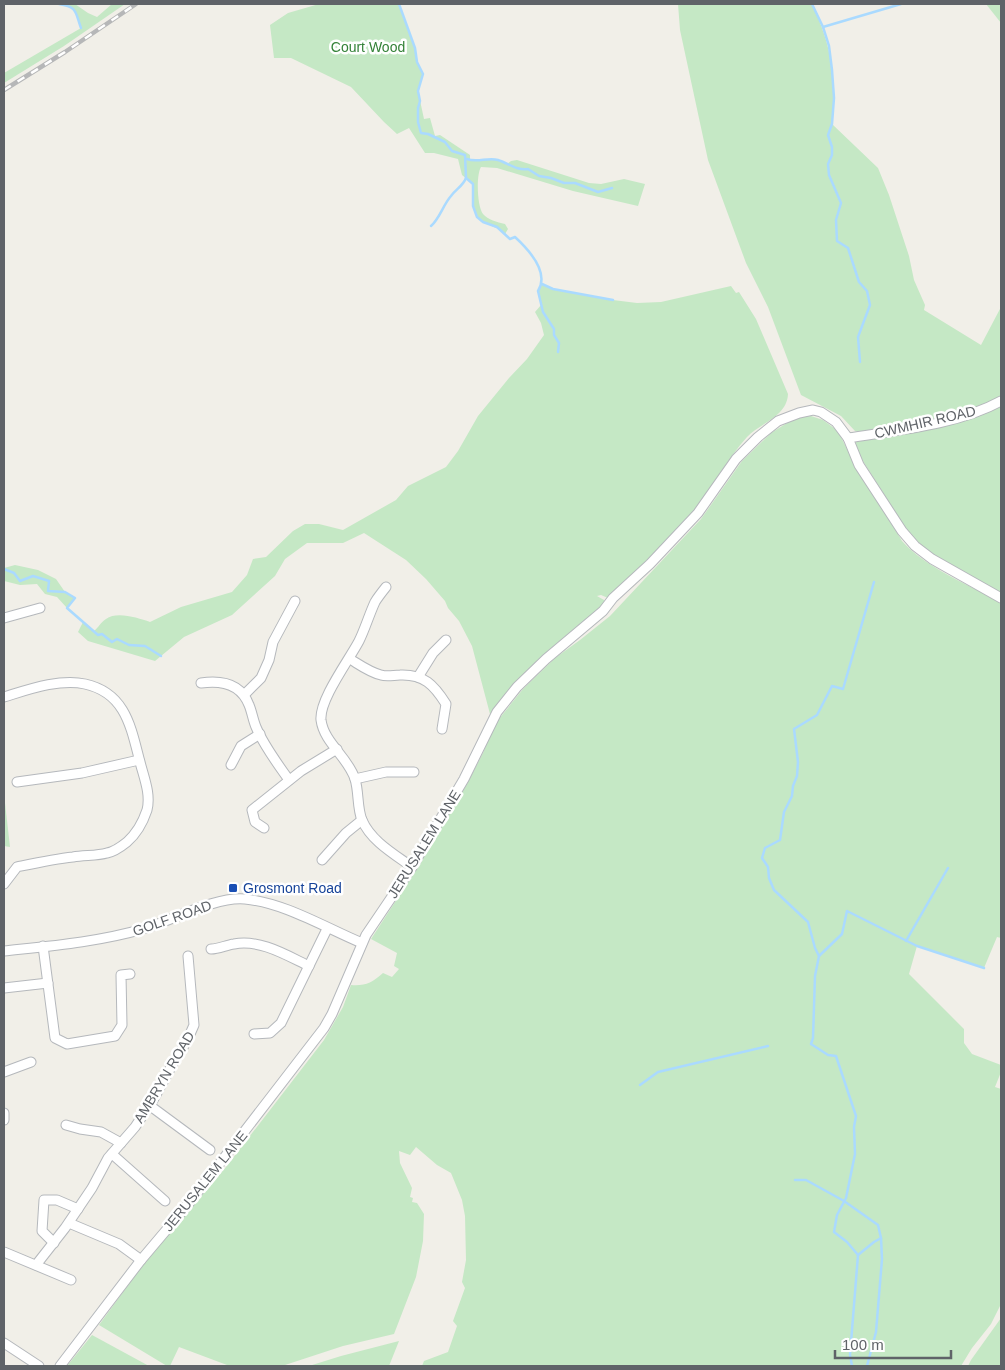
<svg xmlns="http://www.w3.org/2000/svg" width="1005" height="1370" font-family="Helvetica,sans-serif">
	<style>
		.green { fill: #c5e8c5 }
		.lines { fill: none; stroke-linecap: round; stroke-linejoin: round }
		.stream { stroke: #aadaff; stroke-width: 2.5 }
		.street-casing { stroke: #b5b8bc; stroke-width: 11 }
		.street { stroke: #fff; stroke-width: 9 }
		.rail-casing { stroke: #b6b7b8; stroke-width: 4.5 }
		.rail { stroke: #fff; stroke-width: 2.5; stroke-dasharray: 8; stroke-linecap: butt }
		.transit-dot { fill: #1a4fb4; stroke: #fff; stroke-width: 2 }
		.labels { text-anchor: middle; dominant-baseline: central; stroke-width: 5; stroke-linejoin: round; paint-order: stroke }
		.park-label { font-size: 14px; fill: #348238; stroke: #fff }
		.street-label { font-size: 14px; fill: #5f6368; stroke: #fff }
		.transit-label { font-size: 14px; fill: #164399; stroke: #fff; text-anchor: start }
	</style>
	<rect width="100%" height="100%" fill="#f1efe8"/>
	<g class="green">
		<path d="M59,4H75L88,13L97,17L112,4H125L64,46L4,83V73L81,28C76,12 77,7 59,4Z"/>
		<path d="M319,4H399L415,48L417,62L423,74L418,91L424,119L430,118L435,136L440,135L470,155V161L497,159L507,164L511,161L517,160L589,183L601,184L624,179L645,184L638,206L573,191L497,168L481,167C476,175 477,206 483,214C488,220 497,222 505,224L508,229L505,234C498,228 491,226 484,222C470,214 474,197 473,184L462,175L458,159L434,153H425L409,128L397,134L384,122L351,87L291,58H274L270,25L288,13Z"/>
		<path d="M678,4H812C832,47 836,76 832,124L878,168L889,195L909,256L914,280L925,305L924,310L981,345L1001,307V397L994,402L939,419L860,433L855,431L841,416L801,395L768,307L746,263L708,160L680,30Z"/>
		<path d="M986,4H1001V23Z"/>
		<path d="M542,284L553,289L613,300L637,303L661,302L731,286L736,293L739,292L756,319L788,394C787,417 760,423 747,437C727,459 714,485 697,509C673,540 637,571 608,598L601,595L597,596L604,600L605,604C591,617 577,626 563,638C536,661 511,685 490,714L472,646L459,621L448,608L445,601L426,579L406,560L364,533L343,543H307L285,559L275,576L232,615L184,637L155,661L88,641L78,632L83,622L94,631C98,628 101,622 106,619C117,611 138,618 150,622L181,607L232,592L247,575L253,559L266,557L293,531L305,524H319L343,530L396,500L408,486L446,467L458,451L478,416L509,378L527,359L544,335L541,323L535,312L541,305L538,291Z"/>
		<path d="M1001,405V593L937,557L926,551L910,535L854,447L856,442L901,433Z"/>
		<path d="M811,416L823,420L838,431L858,471L874,493L902,541C925,567 970,586 1001,602V938L997,937L984,968L917,946L909,974L964,1029V1043L972,1054L1001,1065V1072L995,1087L1001,1089V1304L991,1324L972,1348L961,1366H422L424,1361L448,1352L457,1326L453,1321L465,1288L462,1282L466,1260L465,1216L462,1200L451,1173L437,1165L416,1147L410,1155L399,1151L400,1163L412,1188L410,1197L413,1198L412,1202L417,1203L424,1214L423,1241L416,1277L394,1334L343,1346L282,1366H227V1365L179,1347L170,1366H167L99,1325L145,1262L226,1167L324,1040L343,1007L351,985C365,986 372,983 383,973L392,977L399,969L394,966L397,953L371,939L410,879L467,784L483,753L494,725L523,689L555,658L580,640L610,616L701,519L742,461L771,433L795,418Z"/>
		<path d="M15,565L38,570L56,579L65,592L75,598L67,608L57,597L45,594L37,584L20,585L4,581V568Z"/>
		<path d="M4,794L10,847L4,846Z"/>
		<path d="M1001,1318V1366H968L971,1360Z"/>
		<path d="M92,1335L149,1366H67Z"/>
		<path d="M399,1341L389,1366H309L341,1356Z"/>
	</g>
	<g class="lines">
		<g class="stream">
			<path d="M59,4C78,7 75,12 81,28"/>
			<path d="M399,4L415,48L417,62L423,74L418,91L420,101L418,108V122L421,133L428,134L445,142L452,151L465,155L466,178L473,184V206L477,217L483,222L497,227L510,239L515,237C528,249 550,272 538,291L543,312L554,329V335L559,343L558,352"/>
			<path d="M812,4L823,27L829,46L832,70L834,98L832,124L828,135L832,147V155L828,164L829,175L841,203L836,220L837,241L848,248L859,282L867,291L870,305L858,337L860,362"/>
			<path d="M823,27L901,4"/>
			<path d="M467,159C477,163 488,157 498,160C508,163 517,171 528,169L539,176L551,178L564,183H575L598,192L612,188"/>
			<path d="M431,226C440,218 443,205 451,196C456,189 463,186 466,178"/>
			<path d="M542,284L553,289L613,300"/>
			<path d="M4,569L14,573L20,581L33,576L49,581L48,591L65,592L75,598L67,608L98,635L102,634L112,642L117,639L129,645L145,646L161,656"/>
			<path d="M906,941L948,868"/>
			<path d="M819,956L842,934L847,911L917,946L984,968"/>
			<path d="M640,1085L658,1072L768,1046"/>
			<path d="M795,1180H806L844,1201L878,1225L881,1238L882,1259L876,1332L867,1366"/>
			<path d="M858,1255L874,1242L881,1238"/>
			<path d="M852,1366L850,1355L858,1255L847,1242L834,1232L837,1215L846,1198L855,1154L854,1127L856,1116L836,1056L828,1055L811,1044L813,1038L815,976L819,956L815,948L808,922L774,890L769,878L768,867L762,858L765,848L780,840L784,812L792,796L793,786L797,776L798,762L794,729L817,715L832,686L843,689L874,582"/>
		</g>
		<g class="street-casing">
			<g id="street">
				<path d="M848,438C898,430 957,425 1001,401"/>
				<path d="M386,587C382,592 378,597 375,602C369,615 365,629 359,641C349,660 319,700 321,720C324,743 348,757 355,779C359,792 357,808 362,820C371,841 394,854 412,867"/>
				<path d="M4,618L40,608"/>
				<path d="M350,659C360,665 369,672 381,675C387,677 394,675 400,675C424,674 434,685 446,704L442,729"/>
				<path d="M418,677L433,653L446,640"/>
				<path d="M201,683C222,680 241,684 249,705C252,712 253,720 256,727C264,746 277,763 289,780"/>
				<path d="M244,695L261,678L269,660L273,642L295,601"/>
				<path d="M4,697C27,690 60,678 85,684C126,693 131,728 140,762C144,778 151,794 147,810C143,822 136,834 127,842C122,846 113,852 107,853C97,856 84,855 73,857C54,859 36,863 17,867L4,884"/>
				<path d="M231,765L241,746L260,734"/>
				<path d="M355,779L386,772H414"/>
				<path d="M17,782L82,773L139,760"/>
				<path d="M264,828L255,822L252,810L301,771L337,749"/>
				<path d="M322,860L346,833L362,820"/>
				<path d="M43,946L55,1038L67,1044L115,1036L122,1025L121,975L130,974"/>
				<path d="M211,949C219,949 226,945 234,944C260,939 286,955 309,966"/>
				<path d="M4,951C50,946 98,942 143,929C171,921 216,896 245,899C285,903 324,927 362,943"/>
				<path d="M4,988L48,983"/>
				<path d="M254,1034L270,1033L281,1023L327,929"/>
				<path d="M4,1072L31,1062"/>
				<path d="M149,1105L210,1150"/>
				<path d="M4,1113V1120"/>
				<path d="M66,1125L80,1129L101,1132L121,1143"/>
				<path d="M112,1154L165,1201"/>
				<path d="M69,1223L119,1244L141,1260"/>
				<path d="M54,1243L42,1231L44,1200H57L78,1209"/>
				<path d="M4,1252L71,1280"/>
				<path d="M36,1265L65,1228L92,1188L108,1158L135,1127L153,1100L176,1058L187,1041L194,1025L188,956"/>
				<path d="M4,1343L39,1366"/>
				<path d="M60,1366L141,1260L190,1202L324,1028L332,1014L366,935L412,867L464,779L497,712L517,687L546,659L603,611L613,598L650,564L698,513L736,459L758,437L778,421L799,413L813,410L821,412L836,422L848,438L859,465L902,531L915,546L932,559L1001,598"/>
			</g>
		</g>
		<use href="#street" class="street"/>
		<g class="rail-casing">
			<path id="rail" d="M4,90L65,52L136,4"/>
		</g>
		<use href="#rail" class="rail"/>
	</g>
	<rect class="transit-dot" x="228" y="883" width="10" height="10" rx="2.5"/>
	<g class="labels">
		<g class="park-label">
			<text x="368" y="47">Court Wood</text>
		</g>
		<g class="street-label">
			<text transform="translate(925 422) rotate(-13)">CWMHIR ROAD</text>
			<text transform="translate(424 844) rotate(-58)">JERUSALEM LANE</text>
			<text transform="translate(172 918) rotate(-19)">GOLF ROAD</text>
			<text transform="translate(164 1077) rotate(-59)">AMBRYN ROAD</text>
			<text transform="translate(205 1181) rotate(-51)">JERUSALEM LANE</text>
		</g>
		<g class="transit-label">
			<text x="243" y="888">Grosmont Road</text>
		</g>
	</g>
	<rect width="1005" height="1370" fill="none" stroke="#5f6368" stroke-width="10"/>
	<path d="M835 1350v8h116v-8" fill="none" stroke="#5f6368" stroke-width="2.5"/>
	<text x="842" y="1350" font-size="15" fill="#5f6368" stroke="#ffffff" stroke-width="4" paint-order="stroke">100 m</text>
</svg>
